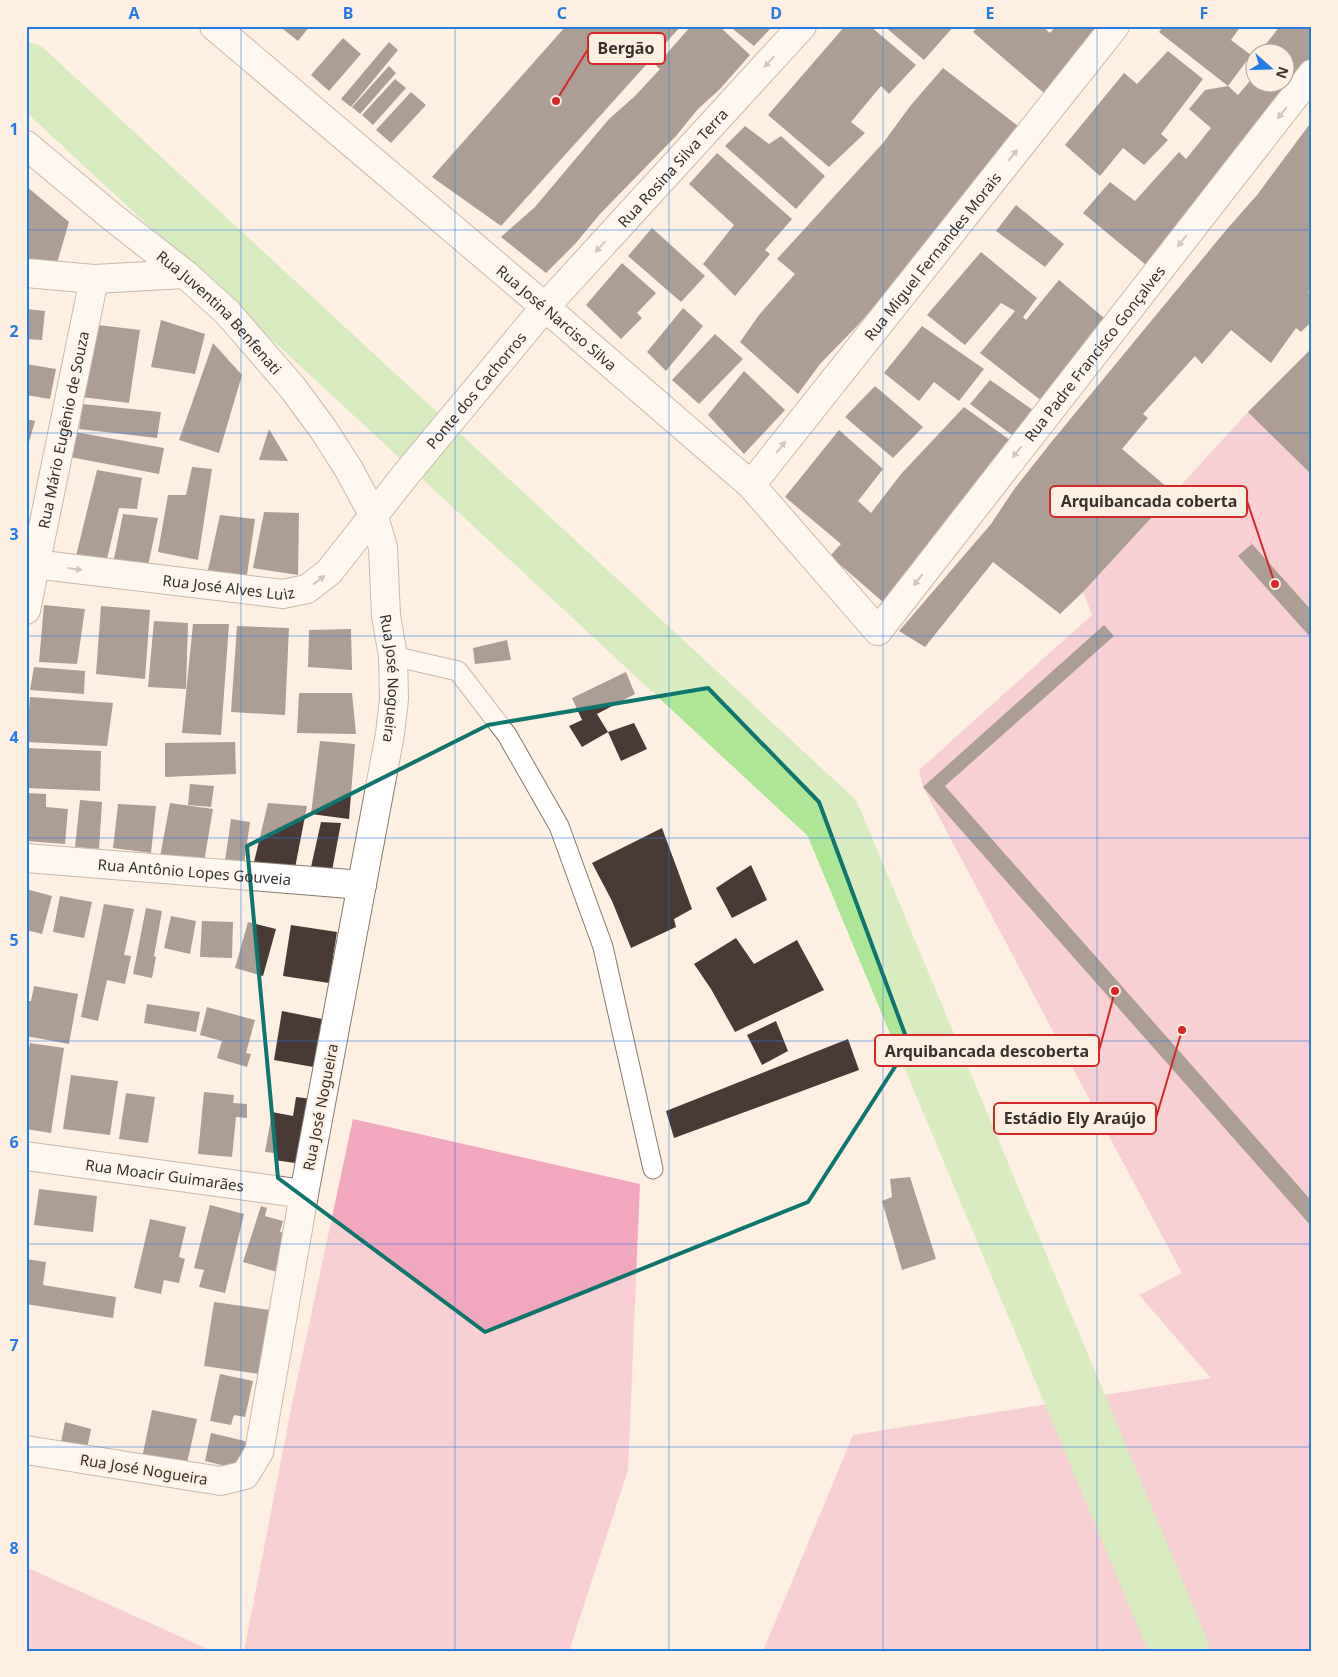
<svg xmlns="http://www.w3.org/2000/svg" width="1338" height="1677" font-family="'Noto Sans',sans-serif">
	<style>
		.green { fill: #f1a7be }
		.lines { fill: none; stroke-linecap: round; stroke-linejoin: round }
		.river { stroke: #ade795; stroke-width: 59 }
		.building { fill: #4a3a36 }
		.service-casing { stroke: #867a6d; stroke-width: 21 }
		.minor-casing { stroke: #867a6d; stroke-width: 30 }
		.service { stroke: #fff; stroke-width: 19 }
		.minor { stroke: #fff; stroke-width: 28 }
		.oneway { fill: #9b9896 }
		.marked { fill: none; stroke: #0f766e; stroke-width: 4; stroke-linejoin: round }
		.grid { fill: none; stroke: #257ae5; stroke-width: 1; stroke-opacity: 0.55 }
		.labels { text-anchor: middle; dominant-baseline: central; stroke-width: 5; stroke-linejoin: round; paint-order: stroke }
		.street-label { font-size: 15px; fill: #37322d; stroke: #fdf0e2 }
		.leader { fill: none; stroke: #d62828; stroke-width: 2 }
		.callout-dot { fill: #d62828; stroke: #fdf0e2; stroke-width: 2 }
		.callout { fill: #fdf0e2; stroke: #d62828; stroke-width: 2 }
		.callout-label { font-size: 16px; text-anchor: middle; font-weight: bold; fill: #37322d }
		.neatline { fill: none; stroke: #257ae5; stroke-width: 2 }
		.grid-label { font-size: 16px; text-anchor: middle; font-weight: bold; fill: #257ae5 }
	</style>
	<rect width="100%" height="100%" fill="#fdf0e2"/>
	<g class="green">
		<path d="M1312,348V1651H763L853,1435L1211,1378L1139,1295L1182,1273L923,787L919,770L1092,615L1083,592L1248,412Z"/>
		<path d="M353,1119L640,1184L628,1470L569,1651H244L292,1404Z"/>
		<path d="M26,1567L212,1651H26Z"/>
	</g>
	<g class="lines">
		<path class="river" d="M26,72L832,818L1180,1651"/>
	</g>
	<g class="building">
		<path d="M279,26H310L298,41Z"/>
		<path d="M566,26H681L501,226L432,177Z"/>
		<path d="M691,26H719L750,55L720,89L698,109L676,136L600,214L575,244L546,273L501,237L535,207L609,119L635,96L660,69L656,66Z"/>
		<path d="M729,26H773L754,46Z"/>
		<path d="M845,26H870L916,65L889,94L881,86L851,122L865,133L829,167L768,115Z"/>
		<path d="M884,26H954L924,60Z"/>
		<path d="M978,26H1042L1050,33L1056,26H1099L1044,93L973,32Z"/>
		<path d="M1164,26H1241L1231,40L1251,55L1228,86L1159,32Z"/>
		<path d="M1280,26H1312V66L1146,265L1083,213L1110,182L1135,201L1179,152L1186,159L1211,128L1189,109L1205,90L1228,86L1238,95L1256,74V82H1286V52H1276L1266,44Z"/>
		<path d="M343,38L361,54L329,91L311,75Z"/>
		<path d="M389,42L398,50L351,107L341,99Z"/>
		<path d="M1168,51L1203,79L1161,134L1168,140L1144,165L1123,148L1100,176L1065,145L1124,73L1137,84Z"/>
		<path d="M389,66L396,73L360,114L352,107Z"/>
		<path d="M943,68L1018,126L892,286L857,326L820,364L798,394L740,342L759,315L795,274L777,259L883,143L911,105Z"/>
		<path d="M395,79L406,88L373,125L362,115Z"/>
		<path d="M411,92L426,105L391,143L376,130Z"/>
		<path d="M1312,121V287L1308,292L1312,295V321L1301,332L1296,328L1271,363L1231,330L1202,364L1195,356L1143,414L1148,418L1122,449L1174,493L1083,592L1060,614L993,562L925,647L899,631L991,524L1015,488L1053,440L1227,229L1257,195Z"/>
		<path d="M745,126L769,144L781,136L825,176L796,209L725,146Z"/>
		<path d="M717,153L792,219L765,250L770,254L735,296L703,264L734,225L689,184Z"/>
		<path d="M26,186L69,222L55,270L26,261Z"/>
		<path d="M1016,205L1064,244L1045,267L996,231Z"/>
		<path d="M652,228L705,276L681,302L628,256Z"/>
		<path d="M981,252L1037,298L1023,317L1026,320L1059,280L1109,322L1043,402L980,353L1015,311L1001,303L965,345L927,315Z"/>
		<path d="M622,263L656,293L637,313L642,318L621,339L586,305Z"/>
		<path d="M683,308L703,326L666,371L647,352Z"/>
		<path d="M26,309L45,311L42,340L26,339Z"/>
		<path d="M161,320L205,334L195,374L151,367Z"/>
		<path d="M98,325L140,330L129,403L82,397L92,359Z"/>
		<path d="M922,326L984,369L959,401L934,382L919,401L884,373Z"/>
		<path d="M715,334L743,359L699,404L672,380Z"/>
		<path d="M213,343L242,375L219,453L179,440Z"/>
		<path d="M1312,348V475L1248,412Z"/>
		<path d="M26,364L56,369L50,399L26,395Z"/>
		<path d="M744,371L785,410L744,454L708,415Z"/>
		<path d="M990,380L1033,410L1012,435L970,404Z"/>
		<path d="M875,386L923,427L893,458L845,417Z"/>
		<path d="M83,404L161,412L157,438L79,429Z"/>
		<path d="M964,407L1014,443L883,602L830,556L841,544L785,497L839,430L883,469L858,501L871,513L901,474Z"/>
		<path d="M26,419L35,421L27,449H26Z"/>
		<path d="M269,429L288,461L259,460Z"/>
		<path d="M75,432L164,448L159,474L70,457Z"/>
		<path d="M192,467L212,469L198,560L158,552L168,495H186Z"/>
		<path d="M97,470L142,478L137,509L119,508L107,559L76,556Z"/>
		<path d="M264,512L299,513L298,575L253,568Z"/>
		<path d="M123,514L158,518L148,566L114,559Z"/>
		<path d="M220,515L255,519L247,575L208,570Z"/>
		<path d="M1252,544L1312,611V639L1238,556Z"/>
		<path d="M44,605L85,609L77,664L39,662Z"/>
		<path d="M101,606L150,610L145,679L96,674Z"/>
		<path d="M154,621L188,623L186,689L148,687Z"/>
		<path d="M193,624H229L221,735L182,733Z"/>
		<path d="M1104,625L1114,636L945,786L1309,1198L1312,1195V1227L923,787Z"/>
		<path d="M237,626L289,628L285,715L231,712Z"/>
		<path d="M351,629L352,670L308,667L309,630Z"/>
		<path d="M507,640L511,660L475,664L473,648Z"/>
		<path d="M34,667L85,671L84,694L30,690Z"/>
		<path d="M626,672L635,694L597,714L608,732L582,747L569,726L582,720L572,698Z"/>
		<path d="M299,693H352L356,734L297,733Z"/>
		<path d="M30,697L113,703L107,746L26,742Z"/>
		<path d="M634,723L647,749L621,761L608,732Z"/>
		<path d="M320,741L355,744L349,819L311,814Z"/>
		<path d="M235,742L236,774L165,777V743Z"/>
		<path d="M26,748L101,751L100,791L26,788Z"/>
		<path d="M190,784L214,786L211,807L188,805Z"/>
		<path d="M26,793L46,794V807L68,809L65,844L26,841Z"/>
		<path d="M80,800L102,802L99,849L75,847Z"/>
		<path d="M170,803L213,809L204,862L160,857Z"/>
		<path d="M268,803L307,806L295,868L254,862Z"/>
		<path d="M118,804L156,806L151,853L113,848Z"/>
		<path d="M231,819L250,822L244,864L225,861Z"/>
		<path d="M321,822L341,823L332,871L311,867Z"/>
		<path d="M662,828L692,909L674,919L676,927L631,948L612,901L592,863Z"/>
		<path d="M751,865L767,900L732,918L716,888Z"/>
		<path d="M26,889L52,896L42,934L26,930Z"/>
		<path d="M60,896L92,902L84,938L53,932Z"/>
		<path d="M104,904L134,909L124,955L131,956L125,984L107,980L98,1021L81,1017Z"/>
		<path d="M146,908L162,911L154,956L156,957L152,978L133,974Z"/>
		<path d="M171,916L196,921L190,954L164,948Z"/>
		<path d="M202,921L233,922L232,958L200,957Z"/>
		<path d="M248,922L276,929L263,976L235,968Z"/>
		<path d="M291,925L337,932L329,983L283,976Z"/>
		<path d="M736,938L754,964L797,940L824,990L735,1032L711,989L694,964Z"/>
		<path d="M34,986L78,994L69,1044L26,1036V1001H31Z"/>
		<path d="M147,1004L200,1012L196,1032L144,1023Z"/>
		<path d="M207,1007L255,1020L246,1053L251,1054L247,1067L217,1058L222,1041L200,1035Z"/>
		<path d="M282,1011L327,1020L319,1068L274,1060Z"/>
		<path d="M776,1021L788,1051L762,1065L747,1035Z"/>
		<path d="M848,1039L859,1070L674,1138L666,1111Z"/>
		<path d="M30,1043L64,1048L51,1133L26,1129V1069Z"/>
		<path d="M71,1075L118,1081L110,1135L63,1129Z"/>
		<path d="M204,1092L234,1095L233,1103L247,1104V1118L236,1117L232,1157L198,1154Z"/>
		<path d="M126,1093L155,1097L148,1143L119,1139Z"/>
		<path d="M296,1097L312,1099L302,1164L274,1160L275,1153L265,1152L272,1112L293,1116Z"/>
		<path d="M910,1177L936,1259L902,1270L882,1201L892,1197L890,1179Z"/>
		<path d="M39,1189L97,1196L93,1232L34,1225Z"/>
		<path d="M210,1205L244,1214L225,1293L199,1287L204,1270L194,1268Z"/>
		<path d="M261,1206L267,1208L265,1216L283,1221L280,1232L289,1234L277,1272L243,1262Z"/>
		<path d="M150,1219L186,1227L179,1257L185,1259L179,1283L164,1280L161,1294L134,1288Z"/>
		<path d="M26,1259L46,1262L43,1285L116,1297L113,1318L26,1304Z"/>
		<path d="M214,1302L270,1310L260,1374L204,1366Z"/>
		<path d="M220,1374L253,1381L245,1417L234,1415L231,1425L210,1421Z"/>
		<path d="M152,1410L197,1419L186,1467L142,1458Z"/>
		<path d="M65,1422L91,1429L86,1453L60,1447Z"/>
		<path d="M211,1433L249,1442L242,1470L205,1461Z"/>
	</g>
	<g class="lines">
		<g class="service-casing">
			<path id="service" d="M393,656L458,671L507,735L559,826L603,947L653,1169"/>
		</g>
		<g class="minor-casing">
			<g id="minor">
				<path id="s1" d="M214,26L545,307L751,485L878,631L1312,74"/>
				<path id="s2" d="M26,145L111,216L185,274L227,312L292,387L323,429L348,468L374,516L383,548L386,616L393,656L394,699L390,734L304,1194L259,1452L245,1475L221,1481L26,1450"/>
				<path d="M26,273L94,279L185,274"/>
				<path id="s3" d="M751,485L1115,26"/>
				<path id="s4" d="M26,563L283,594L307,589L329,572L407,473L545,307L802,26"/>
				<path id="s5" d="M26,610L94,279"/>
				<path id="s6" d="M26,858L362,885"/>
				<path id="s7" d="M26,1156L304,1194"/>
			</g>
		</g>
		<use href="#service" class="service"/>
		<use href="#minor" class="minor"/>
	</g>
	<defs><path id="oneway-solid" d="M-6-.8H1V-3.2L6.5 0L1 3.2V.8H-6Z" transform="scale(1.25)"/></defs>
	<g class="oneway">
		<use href="#oneway-solid" transform="translate(769 62) rotate(132)"/>
		<use href="#oneway-solid" transform="translate(1282 113) rotate(128)"/>
		<use href="#oneway-solid" transform="translate(1013 155) rotate(-52)"/>
		<use href="#oneway-solid" transform="translate(1182 241) rotate(128)"/>
		<use href="#oneway-solid" transform="translate(600 247) rotate(132)"/>
		<use href="#oneway-solid" transform="translate(781 447) rotate(-52)"/>
		<use href="#oneway-solid" transform="translate(1017 452) rotate(128)"/>
		<use href="#oneway-solid" transform="translate(75 569) rotate(7)"/>
		<use href="#oneway-solid" transform="translate(319 580) rotate(-38)"/>
		<use href="#oneway-solid" transform="translate(918 580) rotate(128)"/>
	</g>
	<path d="M0 0H1338V1677H0ZM708,688L819,802L909,1045L808,1202L485,1332L278,1178L247,846L488,725Z" fill="#fdf0e2" fill-opacity=".55" fill-rule="evenodd"/>
	<path class="marked" d="M708,688L819,802L909,1045L808,1202L485,1332L278,1178L247,846L488,725Z"/>
	<path class="grid" d="M241,26V1651M455,26V1651M669,26V1651M883,26V1651M1097,26V1651M26,230H1312M26,433H1312M26,636H1312M26,838H1312M26,1041H1312M26,1244H1312M26,1447H1312"/>
	<g class="labels">
		<g class="street-label">
			<text stroke="none"><textPath href="#s4" startOffset="842">Rua Rosina Silva Terra</textPath></text>
			<text stroke="none"><textPath href="#s3" startOffset="292">Rua Miguel Fernandes Morais</textPath></text>
			<text stroke="none"><textPath href="#s2" startOffset="256">Rua Juventina Benfenati</textPath></text>
			<text stroke="none"><textPath href="#s1" startOffset="450">Rua José Narciso Silva</textPath></text>
			<text stroke="none"><textPath href="#s1" startOffset="1252">Rua Padre Francisco Gonçalves</textPath></text>
			<text stroke="none"><textPath href="#s4" startOffset="545">Ponte dos Cachorros</textPath></text>
			<text stroke="none"><textPath href="#s5" startOffset="184">Rua Mário Eugênio de Souza</textPath></text>
			<text stroke="none"><textPath href="#s4" startOffset="204">Rua José Alves Luiz</textPath></text>
			<text stroke="none"><textPath href="#s2" startOffset="678">Rua José Nogueira</textPath></text>
			<text stroke="none"><textPath href="#s6" startOffset="169">Rua Antônio Lopes Gouveia</textPath></text>
			<text transform="translate(320 1107) rotate(-79)">Rua José Nogueira</text>
			<text stroke="none"><textPath href="#s7" startOffset="140">Rua Moacir Guimarães</textPath></text>
			<text transform="translate(144 1469) rotate(9)">Rua José Nogueira</text>
		</g>
	</g>
	<path class="leader" d="M556 101L588 49M1275 584L1247 501M1115 991L1099 1051M1182 1030L1156 1118"/>
	<g class="callout-dot">
		<circle cx="556" cy="101" r="5"/>
		<circle cx="1275" cy="584" r="5"/>
		<circle cx="1115" cy="991" r="5"/>
		<circle cx="1182" cy="1030" r="5"/>
	</g>
	<g class="callout">
		<rect x="588" y="33" width="77" height="31" rx="5"/>
		<rect x="1050" y="486" width="197" height="31" rx="5"/>
		<rect x="875" y="1035" width="224" height="31" rx="5"/>
		<rect x="994" y="1103" width="162" height="31" rx="5"/>
	</g>
	<g class="callout-label">
		<text x="626" y="54">Bergão</text>
		<text x="1149" y="507">Arquibancada coberta</text>
		<text x="987" y="1057">Arquibancada descoberta</text>
		<text x="1075" y="1124">Estádio Ely Araújo</text>
	</g>
	<rect width="1338" height="1677" fill="none" stroke="#fdf0e2" stroke-width="55"/>
	<g transform="translate(1270 68) rotate(110)"><circle r="24" fill="#fdf0e2" stroke="#aea49a"/>
	<path d="M0-4L9 19L0 12L-9 19Z" fill="#257ae5"/>
	<text y="-8" font-size="14" font-weight="bold" text-anchor="middle" fill="#37322d">N</text>
	</g>
	<rect x="28" y="28" width="1282" height="1622" class="neatline"/>
	<g class="grid-label">
		<text x="134" y="19">A</text>
		<text x="348" y="19">B</text>
		<text x="562" y="19">C</text>
		<text x="776" y="19">D</text>
		<text x="990" y="19">E</text>
		<text x="1204" y="19">F</text>
		<text x="14" y="135">1</text>
		<text x="14" y="337">2</text>
		<text x="14" y="540">3</text>
		<text x="14" y="743">4</text>
		<text x="14" y="946">5</text>
		<text x="14" y="1148">6</text>
		<text x="14" y="1351">7</text>
		<text x="14" y="1554">8</text>
	</g>
</svg>
